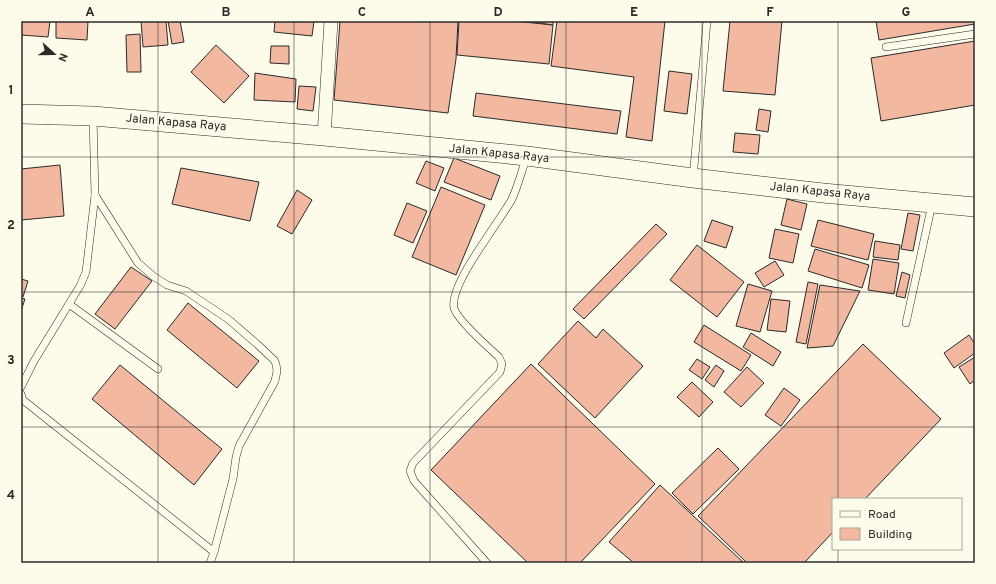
<svg xmlns="http://www.w3.org/2000/svg" width="996" height="584" font-family="Overpass,sans-serif">
	<style>
		.building { fill: #f2b8a0; stroke: #2b2b2b }
		.lines { fill: none; stroke-linecap: round; stroke-linejoin: round }
		.lane-casing { stroke: #2b2b2b; stroke-width: 8 }
		.street-casing { stroke: #2b2b2b; stroke-width: 14 }
		.secondary-casing { stroke: #2b2b2b; stroke-width: 20 }
		.lane { stroke: #fdfbea; stroke-width: 7 }
		.street { stroke: #fdfbea; stroke-width: 13 }
		.secondary { stroke: #fdfbea; stroke-width: 19 }
		.grid { fill: none; stroke: #2b2b2b; stroke-width: 1; stroke-opacity: 0.55 }
		.labels { text-anchor: middle; dominant-baseline: central; stroke-width: 3; stroke-linejoin: round; paint-order: stroke }
		.street-label { font-size: 12px; fill: #2b2b2b; stroke: #fdfbea }
		.neatline { fill: none; stroke: #2b2b2b; stroke-width: 1.5 }
		.grid-label { font-size: 13px; text-anchor: middle; font-weight: bold; fill: #2b2b2b }
	</style>
	<rect width="100%" height="100%" fill="#fdfbea"/>
	<g class="building">
		<path d="M21,21H50L48,37L21,35Z"/>
		<path d="M56,21H88L87,40L56,38Z"/>
		<path d="M141,21H166L168,45L143,47Z"/>
		<path d="M168,21H180L184,42L172,44Z"/>
		<path d="M275,21H314L312,36L274,32Z"/>
		<path d="M340,21H458L456,59L448,113L334,100Z"/>
		<path d="M459,21H514L553,25L549,64L457,55Z"/>
		<path d="M526,21H553V25Z"/>
		<path d="M557,21H665L652,141L626,137L634,77L551,66Z"/>
		<path d="M730,21H782L775,95L723,91Z"/>
		<path d="M876,21H975V24L879,40Z"/>
		<path d="M140,34L141,72H127L126,35Z"/>
		<path d="M975,41V105L881,121L871,58Z"/>
		<path d="M216,45L249,76L224,103L191,72Z"/>
		<path d="M271,46H289V64L270,63Z"/>
		<path d="M669,71L692,74L687,114L664,111Z"/>
		<path d="M255,73L296,79L295,102L254,100Z"/>
		<path d="M299,86L316,87L313,111L297,109Z"/>
		<path d="M476,93L621,111L617,134L473,116Z"/>
		<path d="M759,109L771,111L768,132L756,130Z"/>
		<path d="M735,133L760,135L758,154L733,152Z"/>
		<path d="M454,158L500,176L491,200L444,182Z"/>
		<path d="M426,161L444,168L435,191L416,183Z"/>
		<path d="M60,165L64,216L21,220V169Z"/>
		<path d="M181,168L259,182L250,221L172,204Z"/>
		<path d="M441,187L485,205L456,275L412,257Z"/>
		<path d="M297,190L312,200L292,234L277,226Z"/>
		<path d="M787,199L807,204L801,230L781,225Z"/>
		<path d="M407,203L427,211L413,243L394,235Z"/>
		<path d="M908,213L920,215L913,251L901,249Z"/>
		<path d="M712,220L733,227L726,248L704,241Z"/>
		<path d="M818,220L874,234L868,260L811,246Z"/>
		<path d="M656,224L667,234L584,319L573,309Z"/>
		<path d="M775,229L799,234L793,263L769,258Z"/>
		<path d="M875,241L900,245L898,260L873,257Z"/>
		<path d="M697,245L744,282L717,317L670,280Z"/>
		<path d="M815,249L869,265L862,288L808,271Z"/>
		<path d="M873,259L899,263L894,294L868,290Z"/>
		<path d="M775,261L784,275L764,287L755,273Z"/>
		<path d="M131,267L152,281L115,329L95,314Z"/>
		<path d="M902,272L910,275L905,298L896,296Z"/>
		<path d="M21,279L28,281L23,297L21,296Z"/>
		<path d="M808,282L818,284L806,344L796,342Z"/>
		<path d="M748,284L772,291L760,332L736,326Z"/>
		<path d="M820,285L860,291L833,346L807,348Z"/>
		<path d="M21,298L25,299L21,311Z"/>
		<path d="M771,299L790,301L786,332L767,330Z"/>
		<path d="M188,303L259,361L237,388L167,330Z"/>
		<path d="M578,321L596,338L603,329L643,366L595,418L538,364Z"/>
		<path d="M704,325L751,355L741,371L694,342Z"/>
		<path d="M751,333L781,352L773,366L743,347Z"/>
		<path d="M969,335L975,344V353L954,368L944,353Z"/>
		<path d="M863,344L941,419L865,499H833V532L804,563H747L698,516Z"/>
		<path d="M975,357V380L970,384L959,367Z"/>
		<path d="M697,359L710,367L702,379L689,370Z"/>
		<path d="M531,364L655,484L580,563H528L431,470Z"/>
		<path d="M120,365L222,449L194,485L92,399Z"/>
		<path d="M716,365L724,371L714,387L705,380Z"/>
		<path d="M747,367L764,383L741,407L724,392Z"/>
		<path d="M692,382L713,402L699,417L677,397Z"/>
		<path d="M784,388L800,400L781,426L765,415Z"/>
		<path d="M718,448L739,469L693,514L672,493Z"/>
		<path d="M660,485L744,563H634L609,542Z"/>
	</g>
	<g class="lines">
		<g class="lane-casing">
			<g id="lane">
				<path d="M886,47L975,34"/>
				<path d="M93,116L95,195L138,263L153,276L167,285L186,291L228,319L257,344L274,360L276,364L277,371L275,381L239,446L236,457L233,479L214,552L210,563"/>
				<path d="M693,178L707,21"/>
				<path d="M69,304L158,369"/>
				<path d="M906,323L932,204"/>
				<path d="M21,387L34,361L80,286L86,272L95,195"/>
				<path d="M21,394L23,400L214,552"/>
				<path d="M487,563L414,481L410,471L413,463L500,372L502,364L499,357C489,348 457,320 454,308C449,284 499,223 512,199C518,186 522,170 527,156"/>
			</g>
		</g>
		<g class="street-casing">
			<path id="street" d="M324,136L331,21"/>
		</g>
		<g class="secondary-casing">
			<path id="secondary" d="M21,114L93,116L324,136L527,156L693,178L823,193L975,207"/>
		</g>
		<use href="#lane" class="lane"/>
		<use href="#street" class="street"/>
		<use href="#secondary" class="secondary"/>
	</g>
	<path class="grid" d="M158,21V563M294,21V563M430,21V563M566,21V563M702,21V563M838,21V499M21,157H975M21,292H975M21,427H975M838,549V563"/>
	<g class="labels">
		<g class="street-label">
			<text transform="translate(176 123) rotate(5)">Jalan Kapasa Raya</text>
			<text transform="translate(499 154) rotate(6)">Jalan Kapasa Raya</text>
			<text transform="translate(820 192) rotate(6)">Jalan Kapasa Raya</text>
		</g>
	</g>
	<rect width="996" height="584" fill="none" stroke="#fdfbea" stroke-width="44"/>
	<rect x="832" y="498" width="130" height="52" fill="#fdfbea" stroke="#a9a89e"/>
	<rect x="840" y="511" width="20" height="6" fill="#fdfbea" stroke="#a9a89e"/>
	<text x="868" y="518" font-size="12" fill="#2b2b2b">Road</text>
	<rect x="840" y="528" width="20" height="12" fill="#f2b8a0" stroke="#a9a89e"/>
	<text x="868" y="538" font-size="12" fill="#2b2b2b">Building</text>
	<g transform="translate(54 54) rotate(111)" stroke="#fdfbea" stroke-width="3" paint-order="stroke">
	<path d="M0-3L7 15L0 10L-7 15Z" fill="#2b2b2b"/>
	<text y="-6" font-size="11" font-weight="bold" text-anchor="middle" fill="#2b2b2b">N</text>
	</g>
	<rect x="22" y="22" width="952" height="540" class="neatline"/>
	<g class="grid-label">
		<text x="90" y="16">A</text>
		<text x="226" y="16">B</text>
		<text x="362" y="16">C</text>
		<text x="498" y="16">D</text>
		<text x="634" y="16">E</text>
		<text x="770" y="16">F</text>
		<text x="906" y="16">G</text>
		<text x="11" y="94">1</text>
		<text x="11" y="229">2</text>
		<text x="11" y="364">3</text>
		<text x="11" y="499">4</text>
	</g>
</svg>
